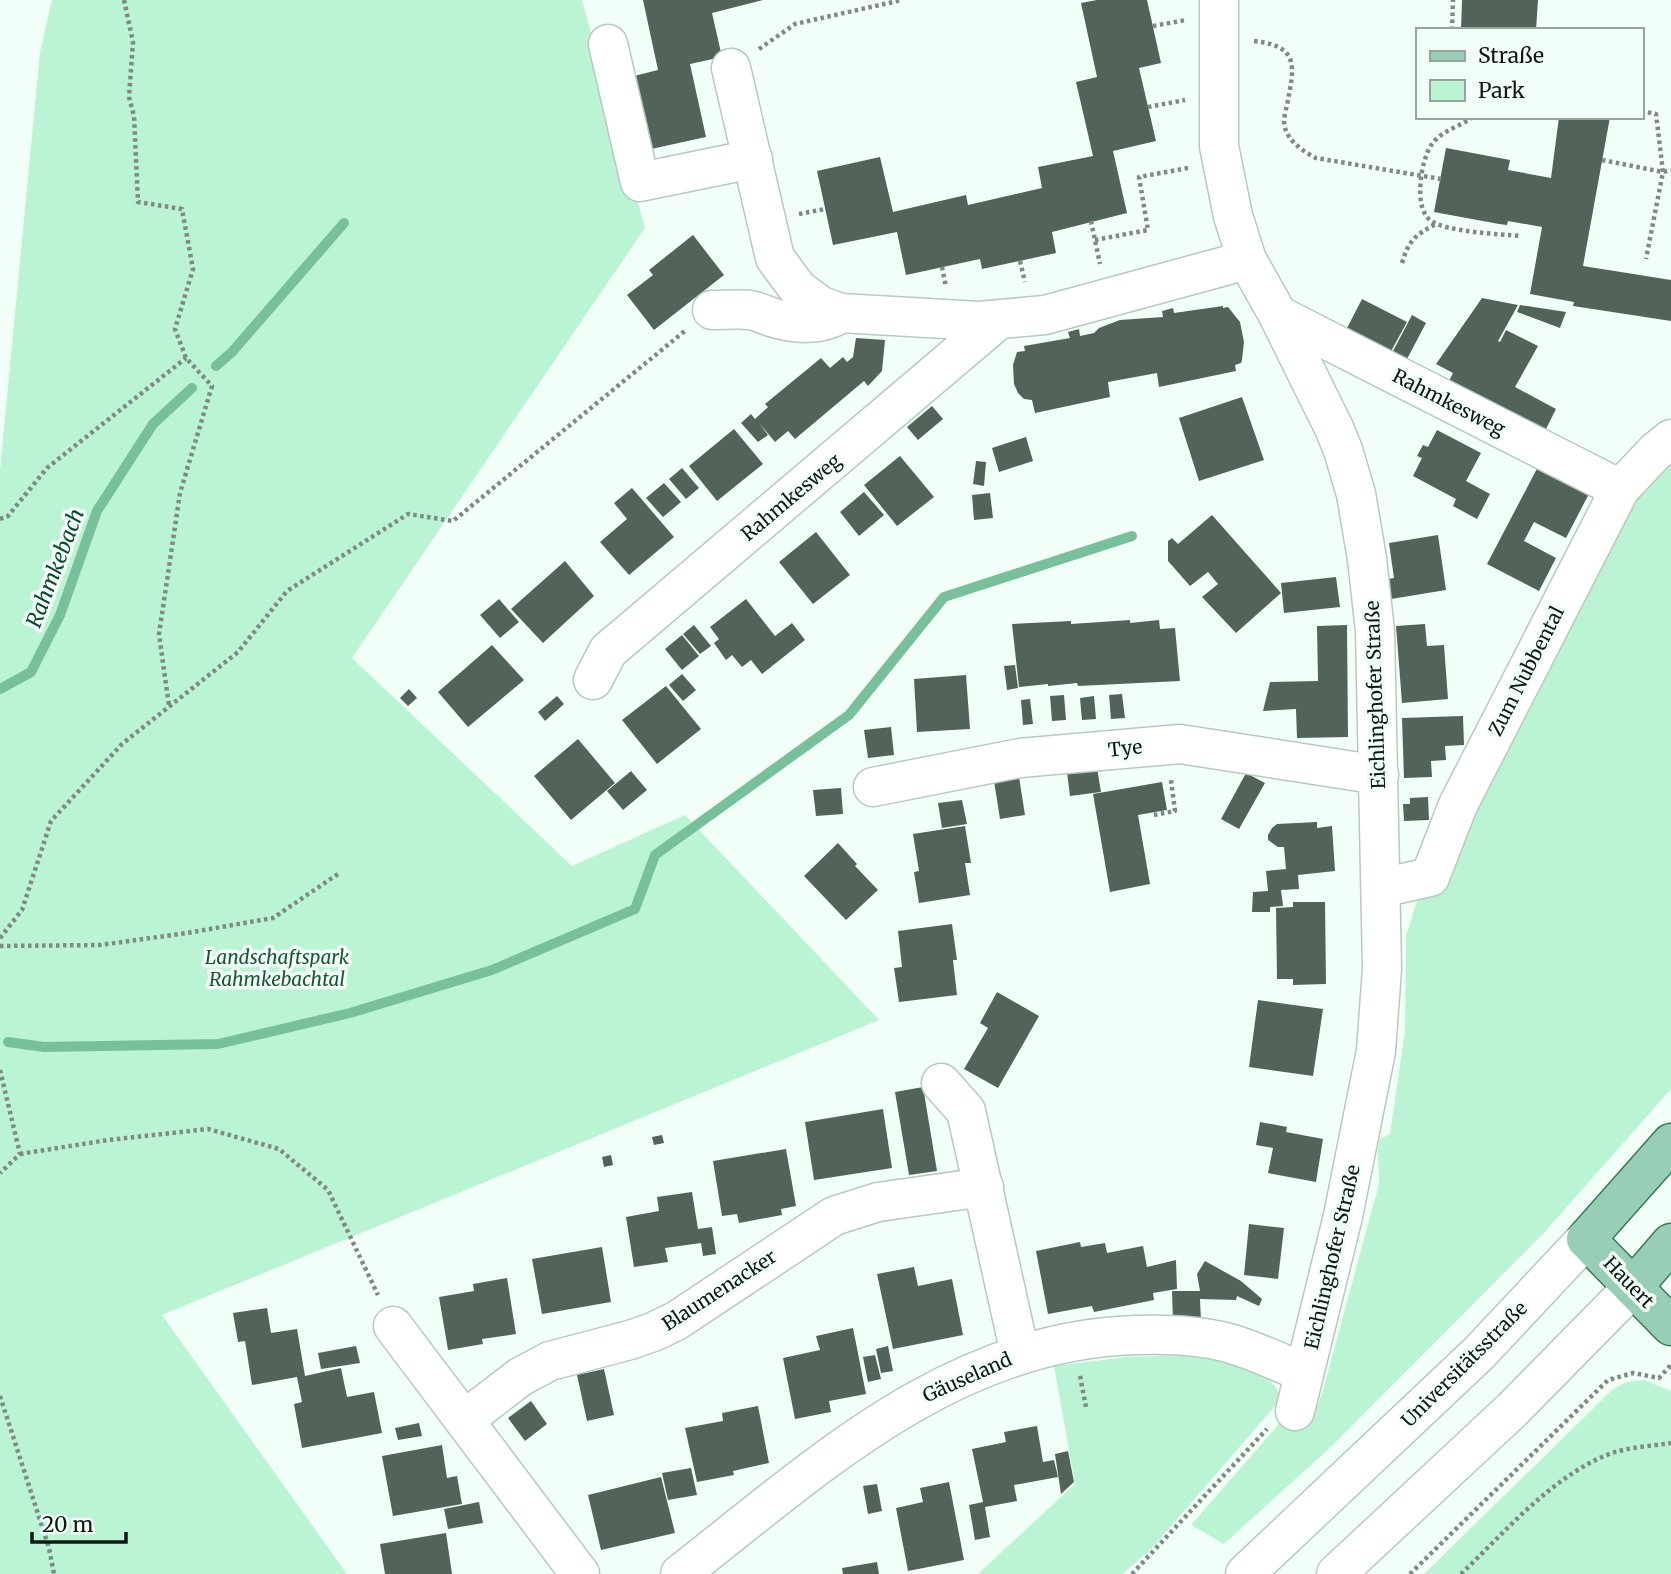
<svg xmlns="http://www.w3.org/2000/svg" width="1671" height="1574" font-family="Merriweather,serif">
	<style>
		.green { fill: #bbf3d5 }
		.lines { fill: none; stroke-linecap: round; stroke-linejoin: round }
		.stream { stroke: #78c09c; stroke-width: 10 }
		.building { fill: #52635a }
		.minor-casing { stroke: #b7cabf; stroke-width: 41 }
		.major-casing { stroke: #3b795c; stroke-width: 41 }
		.path { stroke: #7f8a84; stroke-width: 4.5; stroke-dasharray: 3.5 3.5; stroke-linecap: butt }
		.minor { stroke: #fff; stroke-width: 38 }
		.major { stroke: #97ceb5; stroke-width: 38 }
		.labels { text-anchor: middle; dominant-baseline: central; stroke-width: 7; stroke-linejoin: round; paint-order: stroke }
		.street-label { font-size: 19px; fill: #101814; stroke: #f2fff8 }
		.park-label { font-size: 19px; font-style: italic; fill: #1c543b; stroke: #f2fff8 }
		.water-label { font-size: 21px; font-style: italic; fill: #0b472f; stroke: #f2fff8 }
	</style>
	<rect width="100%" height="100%" fill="#f2fff8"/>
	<g class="green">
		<path d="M52,0H582L645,228L352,658L572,866L685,815L879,1020L162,1315L347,1574H0V470L40,52Z"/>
		<path d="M1671,454V1089L1543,1234L1333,1445L1224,1544L1191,1525L1286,1416L1312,1421L1323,1390L1379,1184C1380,1167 1375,1156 1380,1139L1390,1134L1405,1031L1406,936L1417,901L1435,879L1612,527Z"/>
		<path d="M1201,1355C1228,1363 1266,1366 1279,1393L1276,1405L1153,1547L1123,1574H978L1075,1484L1054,1366L1127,1357Z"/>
		<path d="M1644,1380L1671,1391V1574H1424L1612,1390L1626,1382Z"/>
	</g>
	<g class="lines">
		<g class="stream">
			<path d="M216,366L232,352L344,223"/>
			<path d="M0,689L31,672L60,615L97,511L153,424L192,388"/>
			<path d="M8,1042L44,1047L218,1044L350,1013L492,970L635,909L655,855L849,715L944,597L1132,536"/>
		</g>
	</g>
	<g class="building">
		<path d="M643,0H763L712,13L722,57L690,64L706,137L642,151L626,78L658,70Z"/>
		<path d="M1097,0H1147L1161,63L1139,68L1156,141L1113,151L1127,213L1052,232L1056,253L982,269L980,259L906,275L897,232L833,245L817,171L880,157L893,212L966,195L968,205L1042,188L1038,167L1093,156L1076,82L1097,77L1081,3Z"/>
		<path d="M1462,0H1538L1536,30H1461Z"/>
		<path d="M1559,117H1610L1583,266L1671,280V321L1573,306L1574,302L1530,294L1542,227L1508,221L1507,225L1499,224L1434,212L1446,148L1510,160L1508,170L1551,178Z"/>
		<path d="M693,235L724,275L654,330L627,295L653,275L649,270Z"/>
		<path d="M1482,298L1518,305L1498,341L1500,342L1506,330L1538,346L1515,387L1556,409L1544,433L1447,385L1453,373L1436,364Z"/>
		<path d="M1362,299L1407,322L1389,355L1345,332Z"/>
		<path d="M1520,305L1566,312L1560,328L1517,312Z"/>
		<path d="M1223,306V308L1228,307L1240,322L1244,342L1242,360L1241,363L1235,365L1236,371L1159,387L1157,373L1108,382L1110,397L1035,413L1032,400L1024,399L1018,393L1014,384L1013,365L1017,352L1025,351L1024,346L1070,338L1068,332L1079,329L1080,336L1094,333L1099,328L1120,320L1163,317L1162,311L1173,308L1174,313Z"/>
		<path d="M1412,315L1426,323L1407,359L1393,351Z"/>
		<path d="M856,338L885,340L882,371L868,386L864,381L795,439L788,431L775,442L759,423L768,435L758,442L741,423L751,414L755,419L768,407L765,404L821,358L830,368L843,357L847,362L853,357Z"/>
		<path d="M1242,397L1264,460L1199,481L1179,418Z"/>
		<path d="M932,406L943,419L918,440L907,427Z"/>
		<path d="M734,429L763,464L717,501L689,466Z"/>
		<path d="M1437,430L1481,453L1466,481L1490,494L1477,519L1453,506L1456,499L1413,476L1422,458L1417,456L1423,445L1428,447Z"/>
		<path d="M1026,437L1033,461L999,472L992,448Z"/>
		<path d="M900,456L934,497L897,526L864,485Z"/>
		<path d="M976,461L986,462L984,486L973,484Z"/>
		<path d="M1541,461L1592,488L1566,538L1534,522L1524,541L1556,558L1539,591L1487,564Z"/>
		<path d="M682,468L699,488L686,499L669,479Z"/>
		<path d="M664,483L681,502L663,517L646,498Z"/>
		<path d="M632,488L674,537L629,575L600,542L627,519L614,503Z"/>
		<path d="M864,492L884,515L859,536L840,512Z"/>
		<path d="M990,493L993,518L974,520L972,495Z"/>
		<path d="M1212,515L1281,593L1236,633L1202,597L1218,584L1208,572L1190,586L1168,561V541L1172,538L1178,544Z"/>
		<path d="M816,532L850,575L813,604L779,562Z"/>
		<path d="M1438,535L1446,590L1391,599L1388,579L1394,578L1389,543Z"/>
		<path d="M565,561L594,596L543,643L511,609Z"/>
		<path d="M1336,577L1340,607L1284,613L1281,583Z"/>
		<path d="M499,599L519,622L500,638L480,615Z"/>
		<path d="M746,599L775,636L792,623L805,640L762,674L751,660L742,667L732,655L726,660L714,643L719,639L710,627Z"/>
		<path d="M1130,620V623L1159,620L1160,629L1175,628L1180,681L1078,686L1077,683L1048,686V684L1019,687L1012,624L1071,621V624Z"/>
		<path d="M1425,624L1427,646L1444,645L1448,699L1402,703L1396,626Z"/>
		<path d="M694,625L711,646L700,654L683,634Z"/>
		<path d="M1347,625L1348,737L1297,738L1296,709L1263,711L1270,682L1318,681L1317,626Z"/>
		<path d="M682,635L699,656L682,670L665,649Z"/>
		<path d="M492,645L524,680L468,727L438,692Z"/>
		<path d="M1015,665L1018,688L1007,690L1004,666Z"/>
		<path d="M682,674L696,690L683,701L669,685Z"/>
		<path d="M966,675L970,729L917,732L914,679Z"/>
		<path d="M666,686L701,729L657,764L622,720Z"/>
		<path d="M409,689L417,698L408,706L400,698Z"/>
		<path d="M1122,694L1125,718L1111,719L1109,695Z"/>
		<path d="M1064,695L1066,720L1052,721L1050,696Z"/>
		<path d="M557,696L564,704L545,721L538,712Z"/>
		<path d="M1094,696L1096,719L1082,720L1080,698Z"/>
		<path d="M1030,699L1033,724L1023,725L1021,700Z"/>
		<path d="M1463,716L1464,745L1445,746L1446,760L1431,761L1432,777L1404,778L1402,718Z"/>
		<path d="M891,727L894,755L868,758L864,730Z"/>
		<path d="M578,739L615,783L571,820L534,776Z"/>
		<path d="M1097,768L1101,792L1070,796L1067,772Z"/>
		<path d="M631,771L647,790L623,810L607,791Z"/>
		<path d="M1246,773L1265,783L1239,829L1221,819Z"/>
		<path d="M1019,777L1025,815L1000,819L994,781Z"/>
		<path d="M1162,782L1167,810L1138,815L1150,884L1110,892L1093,794Z"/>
		<path d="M841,788L843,814L816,816L813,790Z"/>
		<path d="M1428,797L1429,820L1404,821L1403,804H1410V798Z"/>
		<path d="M962,800L967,824L942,828L938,803Z"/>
		<path d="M1317,822V828L1332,826L1335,871L1298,875L1299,889L1281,890L1283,906L1270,907V912H1252L1253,892L1268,891L1266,871L1286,869L1284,847H1278L1268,840V835L1272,828L1277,824Z"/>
		<path d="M965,826L971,863H965L970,895L919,903L914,872L919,871L913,834Z"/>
		<path d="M838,843L857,864L855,866L878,890L846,920L804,876Z"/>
		<path d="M1293,902H1325L1326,984L1293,985V979H1277L1276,908L1293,907Z"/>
		<path d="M952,924L957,960H953L957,995L899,1002L894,968L902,967L898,931Z"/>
		<path d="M997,992L1039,1016L998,1088L964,1069L988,1028L980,1023Z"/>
		<path d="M1258,1000L1323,1009L1313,1076L1249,1067Z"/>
		<path d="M923,1087L937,1171L909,1175L895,1092Z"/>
		<path d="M883,1109L892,1168L814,1180L805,1122Z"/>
		<path d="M1260,1122L1287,1127L1286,1132L1323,1139L1316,1182L1268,1173L1273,1148L1256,1145Z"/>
		<path d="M662,1135L664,1143L654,1145L652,1137Z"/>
		<path d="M786,1149L796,1206L781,1209L782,1215L739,1223L737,1214L722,1216L713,1161Z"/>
		<path d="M611,1155L613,1165L604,1167L602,1157Z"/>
		<path d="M692,1192L698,1229L712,1227L716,1254L703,1256L701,1243L665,1248L668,1262L634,1267L626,1217L659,1211L657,1197Z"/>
		<path d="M1249,1224L1284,1228L1278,1279L1244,1275Z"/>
		<path d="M1080,1242L1081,1247L1105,1243L1107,1253L1143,1246L1147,1267L1176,1260L1177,1289L1153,1293L1154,1300L1094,1312L1092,1306L1048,1314L1036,1251Z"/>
		<path d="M602,1247L611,1302L542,1314L532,1259Z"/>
		<path d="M1205,1261L1241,1281L1262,1299L1259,1306L1237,1296L1236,1300L1200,1299L1201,1321L1173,1322L1172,1291H1200L1197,1274Z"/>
		<path d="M914,1267L918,1286L952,1279L963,1335L893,1349L877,1274Z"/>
		<path d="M507,1278L516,1334L482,1339L483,1344L448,1350L439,1297L474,1291L473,1284Z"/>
		<path d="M267,1308L271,1333L297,1329L305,1376L341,1368L347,1397L374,1392L382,1433L302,1448L294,1404L302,1402L297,1377L252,1385L245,1341L238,1342L233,1313Z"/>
		<path d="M853,1328L866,1394L829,1401L831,1412L795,1419L783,1358L820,1350L816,1336Z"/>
		<path d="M356,1346L360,1363L321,1369L318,1353Z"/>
		<path d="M888,1346L893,1371L881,1373L876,1349Z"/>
		<path d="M875,1355L881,1379L868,1382L863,1357Z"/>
		<path d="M604,1369L614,1415L587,1421L577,1375Z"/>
		<path d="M531,1401L547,1424L525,1441L508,1418Z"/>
		<path d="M758,1406L769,1463L733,1471L734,1475L697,1482L685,1428L723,1421L722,1413Z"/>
		<path d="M419,1423L422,1436L398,1440L395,1428Z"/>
		<path d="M1037,1426L1043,1462L1054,1460L1058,1477L1014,1485L1017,1501L985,1507L990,1537L975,1540L969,1505L983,1502L972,1449L1006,1442L1004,1432Z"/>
		<path d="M442,1445L447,1478L457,1476L462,1504L393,1516L382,1456Z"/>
		<path d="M1068,1451L1074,1482L1061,1494L1055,1454Z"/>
		<path d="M691,1468L697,1495L668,1500L662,1473Z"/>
		<path d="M661,1477L675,1533L601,1550L588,1495Z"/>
		<path d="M949,1482L964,1560L908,1571L896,1508L923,1502L920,1488Z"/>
		<path d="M877,1484L882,1511L868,1514L863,1486Z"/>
		<path d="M479,1502L483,1523L448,1529L444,1509Z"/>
		<path d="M446,1533L452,1574H385L380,1544Z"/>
		<path d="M877,1562L879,1574H843L842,1568Z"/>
	</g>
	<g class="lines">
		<g class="minor-casing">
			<g id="minor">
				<path d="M1219,0V146L1233,216L1247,260L1278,315L1334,428L1343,450L1356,494L1367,559L1375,631L1382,969L1376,1051L1343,1216L1295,1411"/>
				<path d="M608,44L640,182L753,159"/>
				<path d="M731,68L775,258L798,289L821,306L841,313L979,321L1045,315L1247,260"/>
				<path d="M712,310C724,310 738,309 750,310C757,311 765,315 771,317C793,324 821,327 841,313"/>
				<path d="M1278,315L1620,489"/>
				<path d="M593,680L608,651L997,321"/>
				<path d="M873,787L1020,758L1180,744L1379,775"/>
				<path d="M1381,888L1430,877L1458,805L1620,489L1655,452L1671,439"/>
				<path d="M941,1083L966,1111L1020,1354"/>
				<path d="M393,1326L580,1574"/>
				<path d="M464,1420L520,1377L550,1361L630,1340L653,1332L676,1321L834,1216L878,1202L984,1187"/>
				<path d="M680,1574C817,1467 952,1340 1136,1335C1165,1334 1197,1335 1225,1342C1252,1349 1279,1362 1304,1373"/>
				<path d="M1245,1574L1479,1353L1586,1239"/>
				<path d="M1336,1574L1512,1410L1633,1287"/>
			</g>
		</g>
		<g class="major-casing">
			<g id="major">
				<path d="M1671,1143L1586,1239L1671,1326"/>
				<path d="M1633,1287L1671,1243"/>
			</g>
		</g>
		<g class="path">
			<path d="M124,0L133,42L129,97L134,116L138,202L182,209L193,269L175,329L186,358L212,386L180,493L159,634L169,706"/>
			<path d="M1153,26L1186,20"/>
			<path d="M1452,30L1453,0"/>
			<path d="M1254,41C1301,46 1294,68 1287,105C1286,110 1284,117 1284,122C1285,139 1302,151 1316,158L1441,179"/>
			<path d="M759,49L795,24L902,0"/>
			<path d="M1148,107L1185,100"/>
			<path d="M1641,111L1656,114L1663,172L1646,259"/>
			<path d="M1473,117C1461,126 1441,131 1432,144C1421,159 1413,207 1430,220C1444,232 1500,234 1520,236"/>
			<path d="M1602,160L1663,172L1671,170"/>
			<path d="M799,214L825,209"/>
			<path d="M1091,221L1100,264"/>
			<path d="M1095,240L1148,230L1139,177L1188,168"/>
			<path d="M1020,261L1025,282"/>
			<path d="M1402,263C1409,240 1415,235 1436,224"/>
			<path d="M942,267L946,287"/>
			<path d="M0,519L8,516L47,468L186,358"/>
			<path d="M1154,815L1175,811L1171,780"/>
			<path d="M0,938L22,910L51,821L122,744L238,652L287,591L408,514L453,521L686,330"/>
			<path d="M0,946L100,945L187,933L273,918L338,874"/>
			<path d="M0,1070L20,1154L0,1173"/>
			<path d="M20,1154L108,1140L208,1129L279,1149L328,1190L378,1295"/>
			<path d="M1080,1376L1086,1407"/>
			<path d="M0,1396L49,1548L54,1574"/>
			<path d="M1132,1574L1267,1429"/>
			<path d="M1410,1574L1608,1380L1633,1373L1659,1378L1671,1365"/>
			<path d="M1461,1574C1505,1532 1554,1474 1612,1453C1630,1447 1652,1446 1671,1443"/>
		</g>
		<use href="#minor" class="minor"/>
		<use href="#major" class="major"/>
	</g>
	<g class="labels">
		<g class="street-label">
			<text transform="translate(1449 402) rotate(27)">Rahmkesweg</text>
			<text transform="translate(791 497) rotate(-40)">Rahmkesweg</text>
			<text transform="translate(1526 671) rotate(-63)">Zum Nubbental</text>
			<text transform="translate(1375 695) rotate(-92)">Eichlinghofer Straße</text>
			<text transform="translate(1125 748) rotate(-6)">Tye</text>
			<text transform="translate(1332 1257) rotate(-77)">Eichlinghofer Straße</text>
			<text transform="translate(1629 1282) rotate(46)">Hauert</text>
			<text transform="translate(719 1290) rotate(-33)">Blaumenacker</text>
			<text transform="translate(1464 1364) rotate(-45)">Universitätsstraße</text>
			<text transform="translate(967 1377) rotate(-24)">Gäuseland</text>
		</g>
		<g class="park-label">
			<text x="277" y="957">Landschaftspark<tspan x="277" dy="22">Rahmkebachtal</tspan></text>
		</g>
		<g class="water-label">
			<text transform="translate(55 568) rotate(-69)">Rahmkebach</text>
		</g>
	</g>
	<rect x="1416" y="28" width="228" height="91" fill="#f2fff8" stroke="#98a39d" stroke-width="2"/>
	<rect x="1430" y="51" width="35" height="10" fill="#97ceb5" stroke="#98a39d" stroke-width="2"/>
	<text x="1478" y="63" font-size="21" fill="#101814">Straße</text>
	<rect x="1430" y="80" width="35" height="21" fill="#bbf3d5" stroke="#98a39d" stroke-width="2"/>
	<text x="1478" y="98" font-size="21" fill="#101814">Park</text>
	<path d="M32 1532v10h94v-10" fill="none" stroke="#101814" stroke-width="3.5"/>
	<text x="42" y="1532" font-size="21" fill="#101814" stroke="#f2fff8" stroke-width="5" paint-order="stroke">20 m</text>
</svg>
